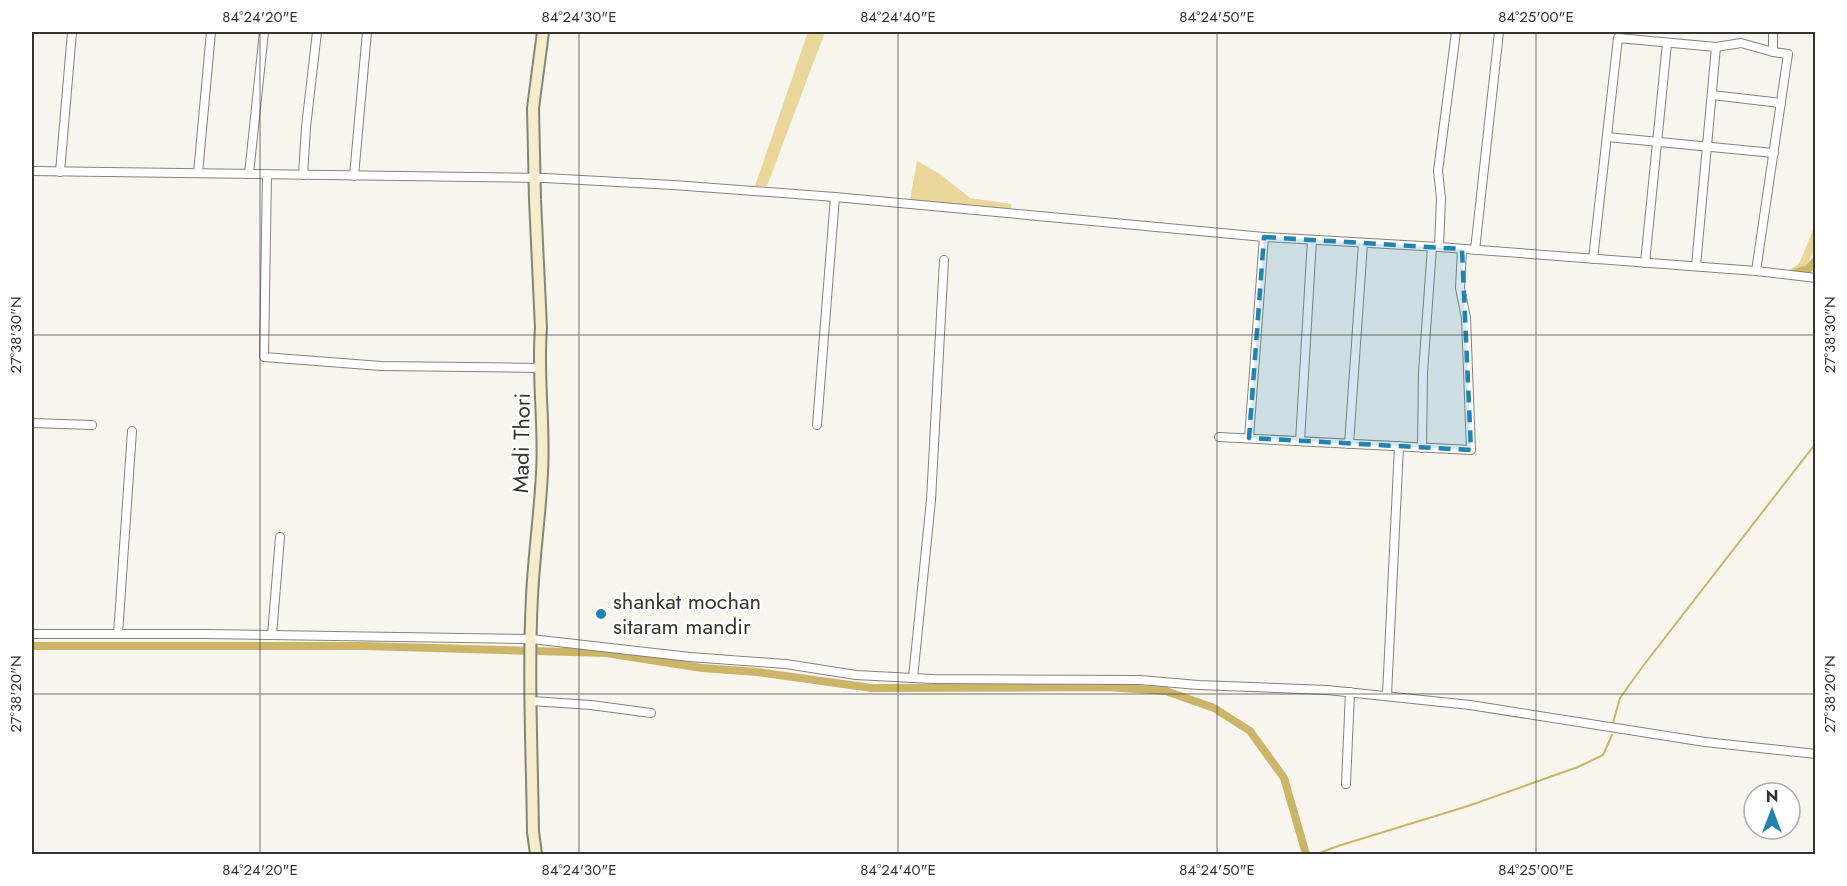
<svg xmlns="http://www.w3.org/2000/svg" width="1847" height="886" font-family="Jost,sans-serif">
	<style>
		.grass { fill: #e9d69b }
		.lines { fill: none; stroke-linecap: round; stroke-linejoin: round }
		.stream { stroke: #ccb469; stroke-width: 2 }
		.canal { stroke: #ccb469; stroke-width: 8 }
		.street-casing { stroke: #86837d; stroke-width: 10 }
		.secondary-casing { stroke: #86837d; stroke-width: 14 }
		.street { stroke: #fff; stroke-width: 8 }
		.secondary { stroke: #f5eccb; stroke-width: 10 }
		.marked { fill: #2184af; fill-opacity: 0.2; stroke: #2184af; stroke-width: 4.5; stroke-dasharray: 12 8; stroke-linejoin: round }
		.ticks { fill: none; stroke: #343331; stroke-width: 1.5; stroke-opacity: 0.45 }
		.poi-dot { fill: #2184af; stroke: #fff; stroke-width: 2 }
		.labels { text-anchor: middle; dominant-baseline: central; stroke-width: 4.5; stroke-linejoin: round; paint-order: stroke }
		.street-label { font-size: 22px; fill: #343331; stroke: #fff }
		.poi-label { font-size: 22px; fill: #343331; stroke: #fff; text-anchor: start }
		.neatline { fill: none; stroke: #343331; stroke-width: 2 }
		.ticks-label { font-size: 15px; text-anchor: middle; fill: #343331 }
	</style>
	<rect width="100%" height="100%" fill="#f7f5ee"/>
	<g class="grass">
		<path d="M808,32H825L767,186H755Z"/>
		<path d="M917,161L940,174L970,198L1011,204V210L910,200Z"/>
		<path d="M1815,225V249L1803,272L1789,270L1799,264Z"/>
	</g>
	<g class="lines">
		<g class="stream">
			<path d="M1613,723L1620,698L1643,666L1816,443"/>
			<path d="M1317,854L1338,846L1468,806L1578,767L1603,755L1612,735"/>
		</g>
		<g class="canal">
			<path d="M1794,273L1808,269L1816,260"/>
			<path d="M32,646H364L606,653L702,668L757,672L872,688L1107,687L1166,691L1214,708L1250,731L1284,778L1306,854"/>
		</g>
		<g class="street-casing">
			<g id="street">
				<path d="M1773,52V32"/>
				<path d="M1712,95L1781,103"/>
				<path d="M1607,137L1774,153"/>
				<path d="M32,171L545,178L673,185L835,197L1264,237L1439,247L1756,271L1816,278"/>
				<path d="M60,172L72,32"/>
				<path d="M198,173L211,32"/>
				<path d="M249,174L264,32"/>
				<path d="M267,174L264,357L381,366L540,368"/>
				<path d="M303,175L306,127L317,32"/>
				<path d="M354,176L367,32"/>
				<path d="M1439,247L1441,198L1438,171L1456,32"/>
				<path d="M1475,250L1499,32"/>
				<path d="M1593,259L1618,38L1716,47L1741,43L1773,52L1788,54L1756,271"/>
				<path d="M1645,263L1667,43"/>
				<path d="M1696,266L1716,47"/>
				<path d="M32,423L92,425"/>
				<path d="M817,425L835,197"/>
				<path d="M1219,437L1471,450L1466,318L1460,288L1462,249"/>
				<path d="M1249,438L1264,237"/>
				<path d="M1300,441L1312,240"/>
				<path d="M1349,444L1363,243"/>
				<path d="M1422,448L1423,372L1432,247"/>
				<path d="M32,634H205L531,639L690,657L786,664L856,675L933,679L1140,680L1198,685L1327,690L1470,705L1705,742L1816,754"/>
				<path d="M118,634L132,431"/>
				<path d="M272,635L280,537"/>
				<path d="M913,678L931,500L944,260"/>
				<path d="M1387,695L1399,446"/>
				<path d="M532,701L591,705L651,713"/>
				<path d="M1346,784L1350,692"/>
			</g>
		</g>
		<g class="secondary-casing">
			<path id="secondary" d="M536,854L533,832C532,753 528,674 532,596C534,555 540,514 542,473C545,425 537,376 541,328L535,200L533,108L543,32"/>
		</g>
		<use href="#street" class="street"/>
		<use href="#secondary" class="secondary"/>
	</g>
	<path class="marked" d="M1264,237L1462,249L1471,450L1249,438Z"/>
	<path class="ticks" d="M260,32V854M579,32V854M898,32V854M1217,32V854M1536,32V854M32,335H1816M32,694H1816"/>
	<circle class="poi-dot" cx="601" cy="614" r="6"/>
	<g class="labels">
		<g class="street-label">
			<text transform="translate(521 443) rotate(-89)">Madi Thori</text>
		</g>
		<g class="poi-label">
			<text x="613" y="601">shankat mochan<tspan x="613" dy="25">sitaram mandir</tspan></text>
		</g>
	</g>
	<rect width="1847" height="886" fill="none" stroke="#ffffff" stroke-width="66"/>
	<g transform="translate(1772 811)"><circle r="28" fill="#ffffff" stroke="#aeadad" stroke-width="1.5"/>
	<path d="M0-4.5L10 22L0 15L-10 22Z" fill="#2184af"/>
	<text y="-9" font-size="16" font-weight="bold" text-anchor="middle" fill="#343331">N</text>
	</g>
	<rect x="33" y="33" width="1781" height="820" class="neatline"/>
	<g class="ticks-label">
		<text x="260" y="22">84°24'20"E</text>
		<text x="579" y="22">84°24'30"E</text>
		<text x="898" y="22">84°24'40"E</text>
		<text x="1217" y="22">84°24'50"E</text>
		<text x="1536" y="22">84°25'00"E</text>
		<text transform="translate(16 335) rotate(-90)" y="5">27°38'30"N</text>
		<text transform="translate(1830 335) rotate(-90)" y="5">27°38'30"N</text>
		<text transform="translate(16 694) rotate(-90)" y="5">27°38'20"N</text>
		<text transform="translate(1830 694) rotate(-90)" y="5">27°38'20"N</text>
		<text x="260" y="875">84°24'20"E</text>
		<text x="579" y="875">84°24'30"E</text>
		<text x="898" y="875">84°24'40"E</text>
		<text x="1217" y="875">84°24'50"E</text>
		<text x="1536" y="875">84°25'00"E</text>
	</g>
</svg>
